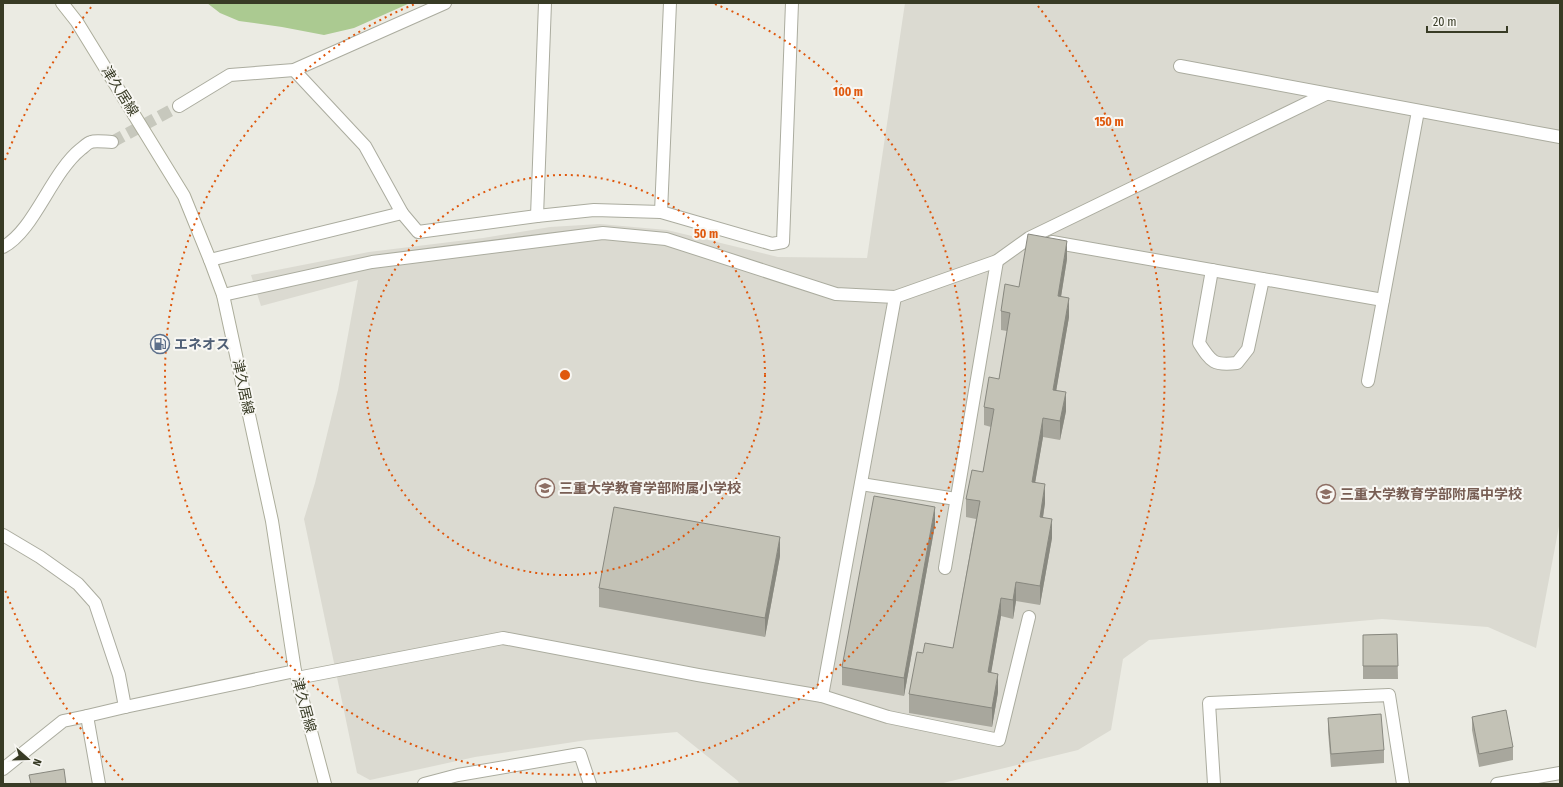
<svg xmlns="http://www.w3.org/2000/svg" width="1563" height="787" font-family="'Fira Sans Condensed','Noto Sans JP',sans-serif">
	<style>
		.built { fill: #dbdad1 }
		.water { fill: #abca91 }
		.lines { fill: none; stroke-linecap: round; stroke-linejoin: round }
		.street-tunnel { stroke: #c7c8bd; stroke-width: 12; stroke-dasharray: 12 6; stroke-linecap: butt }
		.lane-casing { stroke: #abac9f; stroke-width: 14 }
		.street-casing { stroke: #abac9f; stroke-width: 14 }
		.secondary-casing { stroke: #acad9b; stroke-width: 14 }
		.lane { stroke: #fff; stroke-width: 12 }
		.street { stroke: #fff; stroke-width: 12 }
		.secondary { stroke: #fff; stroke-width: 12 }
		.wall { fill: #a8a79d }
		.shaded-wall { fill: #88887f }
		.building { fill: #c3c2b6; stroke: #88887f }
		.ring { fill: none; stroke: #df580d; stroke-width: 2; stroke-dasharray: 2 4 }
		.labels { text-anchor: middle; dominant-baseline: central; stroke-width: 4; stroke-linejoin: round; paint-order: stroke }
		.street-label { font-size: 14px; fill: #383b25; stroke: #f8f7f3 }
		.service-label { font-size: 14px; font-weight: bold; fill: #4e5e75; stroke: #f8f7f3; text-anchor: start }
		.education-label { font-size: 14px; font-weight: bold; fill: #785e54; stroke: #f8f7f3; text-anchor: start }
		.centre { fill: #df580d; stroke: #f8f7f3; stroke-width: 2 }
		.ring-label { font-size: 12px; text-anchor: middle; font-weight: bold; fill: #df580d; stroke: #f8f7f3; stroke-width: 4; stroke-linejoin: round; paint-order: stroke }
	</style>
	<rect width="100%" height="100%" fill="#ebebe3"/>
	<path class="built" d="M905,3H1560V521L1536,648L1488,627L1382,619L1149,640L1123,659L1111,730L1078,750L939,784H739L738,781L677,732L587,740L475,757L370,780L357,773L304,519L315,483L338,390L358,280L261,306L251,275L369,252L483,238L550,227L600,224L667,230L778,257L867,258Z"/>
	<path class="water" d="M207,3H410L354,28L324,35L282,27L239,21L220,13Z"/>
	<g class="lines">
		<path class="street-tunnel" d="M112,142L179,106"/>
		<g class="lane-casing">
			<g id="lane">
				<path d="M1180,66L1560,137"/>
				<path d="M1052,242L1383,300"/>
				<path d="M1212,270L1199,343C1211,362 1214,366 1237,363L1248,349L1263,279"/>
				<path d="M223,295L372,262L603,233L666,239L836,294L895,297L997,261L1029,238L1326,94"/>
				<path d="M1368,381L1418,111"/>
				<path d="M861,484L956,499"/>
				<path d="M945,568L997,261"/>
				<path d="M297,678L503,638L698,675L822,696L888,717L999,740L1029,617"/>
				<path d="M822,696L895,297"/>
			</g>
		</g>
		<g class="street-casing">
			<g id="street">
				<path d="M294,70L365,146L402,213"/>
				<path d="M179,106L230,75L294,70L445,3"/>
				<path d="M661,212L670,3"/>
				<path d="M537,216L545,3"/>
				<path d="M3,247C34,231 51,173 81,149C84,147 87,143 91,142C96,140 106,142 112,142"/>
				<path d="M210,260L402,213L418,232L537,216L594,210L661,212L772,244L783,242L792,3"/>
				<path d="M3,535L40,557L78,584L95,603L119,675L125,707"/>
				<path d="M3,769L63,721L87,716"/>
				<path d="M99,784L87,716L125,707L295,671"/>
				<path d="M424,784L458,775L580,754L590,784"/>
				<path d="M1214,784L1209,703L1389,695L1403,784"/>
				<path d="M1497,784L1560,773"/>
			</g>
		</g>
		<g class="secondary-casing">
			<path id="secondary" d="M62,3L77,22L184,196L210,260L223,295L272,521L295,671L325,784"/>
		</g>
		<use href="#lane" class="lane"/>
		<use href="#street" class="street"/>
		<use href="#secondary" class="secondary"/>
	</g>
	<g class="wall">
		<path d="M1067,259L1061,297L1069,317L1056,391L1066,411L1060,440L1043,437L1035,482L1045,503L1043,518L1052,538L1040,605L1016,601L1013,619L1001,616L991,672L998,692L992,727L909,713V694L923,653L953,648L976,519L966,517V499L983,472L991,427L984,425V407L999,379L1007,331L1001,330V311L1019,287Z"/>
		<path d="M935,525L904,696L842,685V667Z"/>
		<path d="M780,556L765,637L599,607V588Z"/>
		<path d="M1397,634L1398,679H1363V635Z"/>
		<path d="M1472,717L1513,747V760L1479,767L1472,730Z"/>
		<path d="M1328,718L1384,750V763L1331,767L1328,731Z"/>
	</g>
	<g class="shaded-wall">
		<path d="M1067,241V259L1058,315V296Z"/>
		<path d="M1069,298V317L1053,409V390Z"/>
		<path d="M1066,392V411L1060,440V421Z"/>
		<path d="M1043,418V437L1032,501V482Z"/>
		<path d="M1045,484V503L1040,536V517Z"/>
		<path d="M935,507V525L904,696V678Z"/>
		<path d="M1052,519V538L1040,605V586Z"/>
		<path d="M780,537V556L765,637V618Z"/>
		<path d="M1016,582V601L1013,619V600Z"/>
		<path d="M1001,598V616L988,691V672Z"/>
		<path d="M998,674V692L992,727V708Z"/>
	</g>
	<g class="building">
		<path d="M1028,234L1067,241L1058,296L1069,298L1053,390L1066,392L1060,421L1043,418L1032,482L1045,484L1040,517L1052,519L1040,586L1016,582L1013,600L1001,598L988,672L998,674L992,708L909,694L917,652L923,653L925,643L953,648L980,501L966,499L972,470L983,472L994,409L984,407L989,377L999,379L1010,313L1001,311L1005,284L1019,287Z"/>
		<path d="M874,496L935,507L904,678L842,667Z"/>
		<path d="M614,507L780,537L765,618L599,588Z"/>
		<path d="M1397,634L1398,666H1363V635Z"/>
		<path d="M1506,710L1513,747L1479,754L1472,717Z"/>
		<path d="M1381,714L1384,750L1331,754L1328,718Z"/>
		<path d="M64,769L66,784H31L29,775Z"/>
	</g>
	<g class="ring">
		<circle cx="565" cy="375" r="200"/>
		<path d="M715 4A400 400 0 1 1 415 4"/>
		<path d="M123 780A600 600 0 0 1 5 590M5 160A600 600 0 0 1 92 6M1038 6A600 600 0 0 1 1007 780"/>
	</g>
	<defs>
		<g id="fuel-ring" transform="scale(1)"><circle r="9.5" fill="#f8f7f3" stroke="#5c6f8a" stroke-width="1.5"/><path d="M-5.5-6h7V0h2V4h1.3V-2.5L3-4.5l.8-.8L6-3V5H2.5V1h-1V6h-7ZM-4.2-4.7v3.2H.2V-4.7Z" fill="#5c6f8a"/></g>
		<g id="school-ring" transform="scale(1)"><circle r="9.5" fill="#f8f7f3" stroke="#8d6e63" stroke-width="1.5"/><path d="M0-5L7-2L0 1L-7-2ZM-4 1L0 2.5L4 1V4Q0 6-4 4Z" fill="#8d6e63"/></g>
	</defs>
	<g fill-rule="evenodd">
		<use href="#fuel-ring" x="160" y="344"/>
		<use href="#school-ring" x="545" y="488"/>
		<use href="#school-ring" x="1326" y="494"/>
	</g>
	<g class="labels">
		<g class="street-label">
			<text transform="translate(120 91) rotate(58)">津久居線</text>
			<text transform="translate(243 387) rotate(78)">津久居線</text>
			<text transform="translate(304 705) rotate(75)">津久居線</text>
		</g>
		<g class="service-label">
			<text x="174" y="344">エネオス</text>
		</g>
		<g class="education-label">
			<text x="559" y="488">三重大学教育学部附属小学校</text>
			<text x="1340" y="494">三重大学教育学部附属中学校</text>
		</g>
	</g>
	<circle cx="565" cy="375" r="6" class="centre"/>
	<g class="ring-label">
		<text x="848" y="96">100 m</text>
		<text x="1109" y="126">150 m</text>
		<text x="706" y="238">50 m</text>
	</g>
	<rect width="1563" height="787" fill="none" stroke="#383b25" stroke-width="8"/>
	<g transform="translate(28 759) rotate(110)" stroke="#f8f7f3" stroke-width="3" paint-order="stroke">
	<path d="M0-3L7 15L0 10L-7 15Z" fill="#383b25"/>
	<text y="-6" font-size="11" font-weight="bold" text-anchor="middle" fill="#383b25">N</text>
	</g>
	<path d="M1427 26v6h80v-6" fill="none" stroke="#383b25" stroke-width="2"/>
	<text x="1433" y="26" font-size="12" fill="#383b25" stroke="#f8f7f3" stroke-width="3" paint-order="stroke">20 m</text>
</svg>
